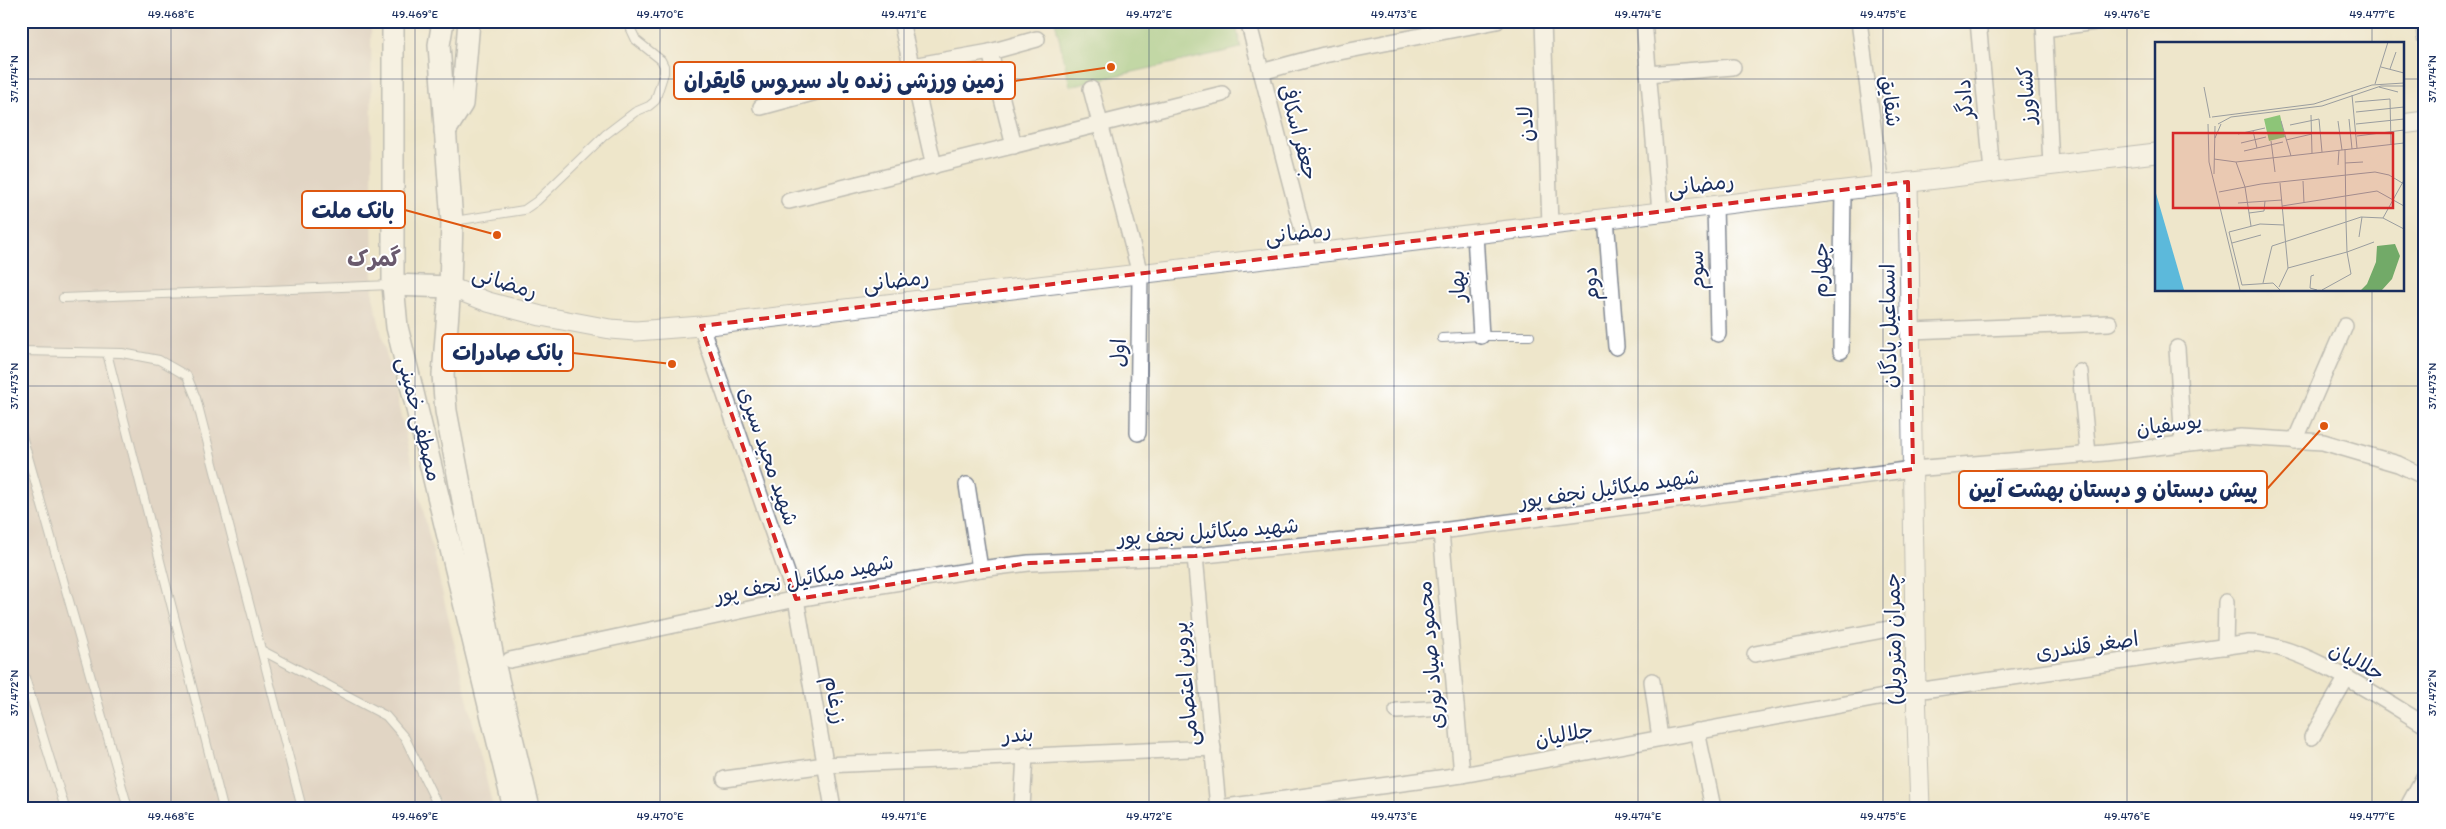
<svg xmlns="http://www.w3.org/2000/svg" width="2446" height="829" font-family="Itim,'Playpen Sans Arabic',sans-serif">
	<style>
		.industrial { fill: #d0c0bc }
		.green { fill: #8dc578; stroke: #547a6b }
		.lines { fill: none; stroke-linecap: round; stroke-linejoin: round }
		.service-casing { stroke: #848a94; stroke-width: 10 }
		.minor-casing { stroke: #848a94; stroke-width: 18 }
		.tertiary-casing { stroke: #848a94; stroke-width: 21 }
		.secondary-casing { stroke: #848a94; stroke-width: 24 }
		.service { stroke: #fff; stroke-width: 8 }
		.minor { stroke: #fff; stroke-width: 15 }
		.tertiary { stroke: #fff; stroke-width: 19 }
		.secondary { stroke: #fff; stroke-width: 21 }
		.marked { fill: none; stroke: #d62828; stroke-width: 4; stroke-dasharray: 10 6; stroke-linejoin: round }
		.ticks { fill: none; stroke: #1b2f5e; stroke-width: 1; stroke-opacity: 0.45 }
		.labels { text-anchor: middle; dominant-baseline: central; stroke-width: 4; stroke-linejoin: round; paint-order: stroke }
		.street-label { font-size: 21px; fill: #1b2f5e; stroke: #fff }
		.neighbourhood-label { font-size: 22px; font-weight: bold; fill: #6a5a6e; stroke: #fff }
		.inset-road { fill: none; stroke: #9a9d9f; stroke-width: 1 }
		.view { fill: #d62828; fill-opacity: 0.15; stroke: #d62828; stroke-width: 2.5 }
		.inset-edge { fill: none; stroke: #1b2f5e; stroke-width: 2.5 }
		.leader { fill: none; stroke: #de5710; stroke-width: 2 }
		.callout-dot { fill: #de5710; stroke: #fff; stroke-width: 2 }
		.callout { fill: #fff; stroke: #de5710; stroke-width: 2 }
		.callout-label { font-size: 22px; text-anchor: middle; font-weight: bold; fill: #1b2f5e }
		.neatline { fill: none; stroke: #1b2f5e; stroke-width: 2 }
		.ticks-label { font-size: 12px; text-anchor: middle; fill: #1b2f5e }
	</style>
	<rect width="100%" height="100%" fill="#fff"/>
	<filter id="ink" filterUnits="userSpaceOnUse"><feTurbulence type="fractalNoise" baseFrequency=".02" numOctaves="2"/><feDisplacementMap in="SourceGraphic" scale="10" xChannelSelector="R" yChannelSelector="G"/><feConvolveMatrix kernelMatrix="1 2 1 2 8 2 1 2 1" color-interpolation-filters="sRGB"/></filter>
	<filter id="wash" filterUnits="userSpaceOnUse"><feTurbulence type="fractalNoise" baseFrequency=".0096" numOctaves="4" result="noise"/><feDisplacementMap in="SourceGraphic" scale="20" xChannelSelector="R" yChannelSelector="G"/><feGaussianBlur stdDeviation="1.12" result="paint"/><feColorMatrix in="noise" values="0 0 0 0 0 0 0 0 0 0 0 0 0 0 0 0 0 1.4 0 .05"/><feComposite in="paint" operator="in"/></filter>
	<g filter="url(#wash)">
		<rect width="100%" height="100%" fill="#eee6cb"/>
		<path class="industrial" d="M21,21H371L373,297L493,808H21Z"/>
		<path class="green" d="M1055,21H1235L1241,48L1070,86Z"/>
	</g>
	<g filter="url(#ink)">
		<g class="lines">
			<g class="service-casing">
				<g id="service">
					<path d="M454,221L524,210L537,201L605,135L635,112L649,106L655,101L664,73V66L661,60L636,40L627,21"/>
					<path d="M63,298L391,285"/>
					<path d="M1442,338L1481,336H1530"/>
					<path d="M21,351L122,353L159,360L187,376L196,398L302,808"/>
					<path d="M107,353L223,808"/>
					<path d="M21,432L128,808"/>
					<path d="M263,651L386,716L405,738L439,808"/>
					<path d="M21,665L65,808"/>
				</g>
			</g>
			<g class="minor-casing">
				<g id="minor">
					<path d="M901,21L934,166"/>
					<path d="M1248,21L1309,254"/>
					<path d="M1543,21L1550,225"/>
					<path d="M1644,21L1660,212"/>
					<path d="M1859,21L1881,186"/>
					<path d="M1978,21L1992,172"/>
					<path d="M2044,21L2051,166"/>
					<path d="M2424,21L2425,37"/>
					<path d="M2044,29L2103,21"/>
					<path d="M990,52L1014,146"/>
					<path d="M1261,72L1324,55L1497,21"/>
					<path d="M1648,74L1733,67"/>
					<path d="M1091,89L1140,274L1138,433"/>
					<path d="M761,107L912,66L990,52L1037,39"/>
					<path d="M789,201L1222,94"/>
					<path d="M1715,205L1718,334"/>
					<path d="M1606,218L1616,347"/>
					<path d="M1475,234L1481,336"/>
					<path d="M701,326L796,599L833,808"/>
					<path d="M1911,331L2109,323"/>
					<path d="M2177,348L2183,444"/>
					<path d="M1841,351L1843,190"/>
					<path d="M2080,372L2088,454"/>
					<path d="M2295,441L2345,326"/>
					<path d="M967,485L980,569"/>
					<path d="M1441,531L1462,775"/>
					<path d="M1195,556L1218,808"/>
					<path d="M2225,647L2226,602"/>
					<path d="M1755,654L1915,624"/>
					<path d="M510,660L796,599L980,569L1029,563L1195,556L1441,531L1913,469L2105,453L2241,437L2323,442L2398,464L2425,477"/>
					<path d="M1652,681L1660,738"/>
					<path d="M1397,711L1456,707"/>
					<path d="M1697,731L1713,808"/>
					<path d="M2312,737L2347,677"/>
					<path d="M725,779L825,765L1213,748"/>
					<path d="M1022,808L1025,755"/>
					<path d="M1218,808L1462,775L1916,691L2249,643C2301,643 2380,698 2425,725"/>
					<path d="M2407,808L2425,775"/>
				</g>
			</g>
			<g class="tertiary-casing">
				<g id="tertiary">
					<path d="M2402,124L2425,121"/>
					<path d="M1908,182L1916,691L1920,808"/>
					<path d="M450,287L488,302L541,316L610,329L636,331L701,326L2156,153"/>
				</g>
			</g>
			<g class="secondary-casing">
				<g id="secondary">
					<path d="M393,21V285L397,327L514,808"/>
					<path d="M443,21L439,45L452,222L450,287L443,375L446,411L494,663L529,808"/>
					<path d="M445,131L462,104L469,21"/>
					<path d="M393,285L450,287"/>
				</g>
			</g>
			<use href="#service" class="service"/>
			<use href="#minor" class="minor"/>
			<use href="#tertiary" class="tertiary"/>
			<use href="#secondary" class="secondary"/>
		</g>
	</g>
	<path d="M0 0H2446V829H0ZM1908,182L1913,469L1441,531L1195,556L1029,563L796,599L701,326Z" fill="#eee6cb" fill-opacity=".55" fill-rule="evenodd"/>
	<path class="marked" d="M1908,182L1913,469L1441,531L1195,556L1029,563L796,599L701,326Z"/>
	<path class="ticks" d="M171,21V808M415,21V808M660,21V808M904,21V808M1149,21V808M1394,21V808M1638,21V808M1883,21V808M2127,21V808M2372,21V44M21,79H2156M2402,79H2425M2372,290V808M21,386H2425M21,693H2425"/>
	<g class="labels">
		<g class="street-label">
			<text transform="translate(2026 95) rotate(-93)">کشاورز</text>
			<text transform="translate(1964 99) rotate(-95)">دادگر</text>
			<text transform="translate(1891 101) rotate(82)">شقایق</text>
			<text transform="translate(1525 124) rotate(-92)">لادن</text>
			<text transform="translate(1299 132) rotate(75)">جعفر اسکافی</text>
			<text transform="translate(1701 184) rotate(-7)">رمضانی</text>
			<text transform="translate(1298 232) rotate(-7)">رمضانی</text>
			<text transform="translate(1696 270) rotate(-92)">سوم</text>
			<text transform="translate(1820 270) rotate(-89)">چهارم</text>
			<text transform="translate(896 280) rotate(-7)">رمضانی</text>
			<text transform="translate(505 282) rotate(17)">رمضانی</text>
			<text transform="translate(1590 284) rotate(-94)">دوم</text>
			<text transform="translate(1457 286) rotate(-93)">بهار</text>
			<text transform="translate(1888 326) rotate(-91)">اسماعیل پادگان</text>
			<text transform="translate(1118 353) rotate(-89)">اول</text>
			<text transform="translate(420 419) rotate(76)">مصطفی خمینی</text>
			<text transform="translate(2169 424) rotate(-7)">یوسفیان</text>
			<text transform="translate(769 456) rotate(71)">شهید مجید سیری</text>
			<text transform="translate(1609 488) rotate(-8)">شهید میکائیل نجف پور</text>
			<text transform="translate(1208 531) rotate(-4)">شهید میکائیل نجف پور</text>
			<text transform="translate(804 578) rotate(-11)">شهید میکائیل نجف پور</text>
			<text transform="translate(1893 639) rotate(-91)">چمران (متروپل)</text>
			<text transform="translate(2087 645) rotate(-8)">اصغر قلندری</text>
			<text transform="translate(1430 655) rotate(-95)">محمود صیاد نوری</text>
			<text transform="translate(2357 661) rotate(28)">جلالیان</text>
			<text transform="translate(1185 684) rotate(-95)">پروین اعتصامی</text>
			<text transform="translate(836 700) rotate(80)">زرغام</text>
			<text transform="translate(1018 734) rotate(-3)">بندر</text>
			<text transform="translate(1564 734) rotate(-10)">جلالیان</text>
		</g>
		<g class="neighbourhood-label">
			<text x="374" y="258">گمرک</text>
		</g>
	</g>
	<g transform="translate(2155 42)">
		<rect width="249" height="249" fill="#eee6cb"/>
		<path d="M125,73L130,95L114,99L109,77Z" fill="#8dc578"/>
		<path d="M240,202L245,214L237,237L227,248H206L212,242L221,220L222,204Z" fill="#72aa68"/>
		<path d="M0,148L29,248H0Z" fill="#5cb9db"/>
		<path class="inset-road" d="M226,25L249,31M235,27L241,10M220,42L233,0M49,45L55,76M224,45L243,50M197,53L202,106M200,60L235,57L236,102M201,70L249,65M156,73L157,111M57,75L159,62L217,43L249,41M194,77L197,107M126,79L136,114M183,79L187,108M53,82L54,120L85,248M63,82L76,75L167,64L226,44H249M201,82L249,77M135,83L164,77L167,110M98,89L102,106M83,92L110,86M202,94L249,88M60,96L66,82M131,98L157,92M116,99L120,130M86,101L111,95M89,109L128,100M59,117L81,120L249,101M81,120L90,145L96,184M190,121L208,120M183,123L184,108M59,132L60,84M148,139L149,161M64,150L106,142L220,130L234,133L249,142M83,161L127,158M127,164L222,149L249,164M94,171L109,169L110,159M228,176L249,138M204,195L207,175M77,201L106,193M133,226L192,210L191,180L206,175L228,176L249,187M159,233L156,234L155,246L162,248M108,241L117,204L191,180L190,107M87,243L74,190L105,182L129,183M87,243L118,241L125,248M124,245L133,226L125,141M167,248L196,232L192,210L219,200"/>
		<path class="view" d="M18,91H238V166H18Z"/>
		<rect width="249" height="249" class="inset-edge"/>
	</g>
	<path class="leader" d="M1111 67L1015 81M497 235L405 210M672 364L573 353M2324 426L2267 489"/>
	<g class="callout-dot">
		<circle cx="1111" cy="67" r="5"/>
		<circle cx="497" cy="235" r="5"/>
		<circle cx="672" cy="364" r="5"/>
		<circle cx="2324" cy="426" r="5"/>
	</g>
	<g class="callout">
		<rect x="674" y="62" width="341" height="37" rx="5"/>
		<rect x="302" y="191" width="103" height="37" rx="5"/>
		<rect x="442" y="334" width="131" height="37" rx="5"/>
		<rect x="1959" y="471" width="308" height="37" rx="5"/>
	</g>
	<g class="callout-label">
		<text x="844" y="88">زمین ورزشی زنده یاد سیروس قایقران</text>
		<text x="353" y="218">بانک ملت</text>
		<text x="508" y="360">بانک صادرات</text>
		<text x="2113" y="497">پیش دبستان و دبستان بهشت آیین</text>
	</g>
	<rect width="2446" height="829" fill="none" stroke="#fff" stroke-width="55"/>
	<rect x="28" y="28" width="2390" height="774" class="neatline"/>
	<g class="ticks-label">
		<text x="171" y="18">49.468°E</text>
		<text x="415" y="18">49.469°E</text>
		<text x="660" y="18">49.470°E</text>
		<text x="904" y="18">49.471°E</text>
		<text x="1149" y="18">49.472°E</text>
		<text x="1394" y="18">49.473°E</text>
		<text x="1638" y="18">49.474°E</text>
		<text x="1883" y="18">49.475°E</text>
		<text x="2127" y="18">49.476°E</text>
		<text x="2372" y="18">49.477°E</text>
		<text transform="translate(14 79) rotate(-90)" y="4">37.474°N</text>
		<text transform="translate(2432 79) rotate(-90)" y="4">37.474°N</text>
		<text transform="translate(14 386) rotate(-90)" y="4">37.473°N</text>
		<text transform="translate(2432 386) rotate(-90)" y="4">37.473°N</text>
		<text transform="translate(14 693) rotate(-90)" y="4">37.472°N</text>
		<text transform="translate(2432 693) rotate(-90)" y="4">37.472°N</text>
		<text x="171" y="820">49.468°E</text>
		<text x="415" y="820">49.469°E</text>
		<text x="660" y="820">49.470°E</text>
		<text x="904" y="820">49.471°E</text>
		<text x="1149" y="820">49.472°E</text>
		<text x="1394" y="820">49.473°E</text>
		<text x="1638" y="820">49.474°E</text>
		<text x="1883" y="820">49.475°E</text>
		<text x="2127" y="820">49.476°E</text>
		<text x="2372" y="820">49.477°E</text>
	</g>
</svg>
